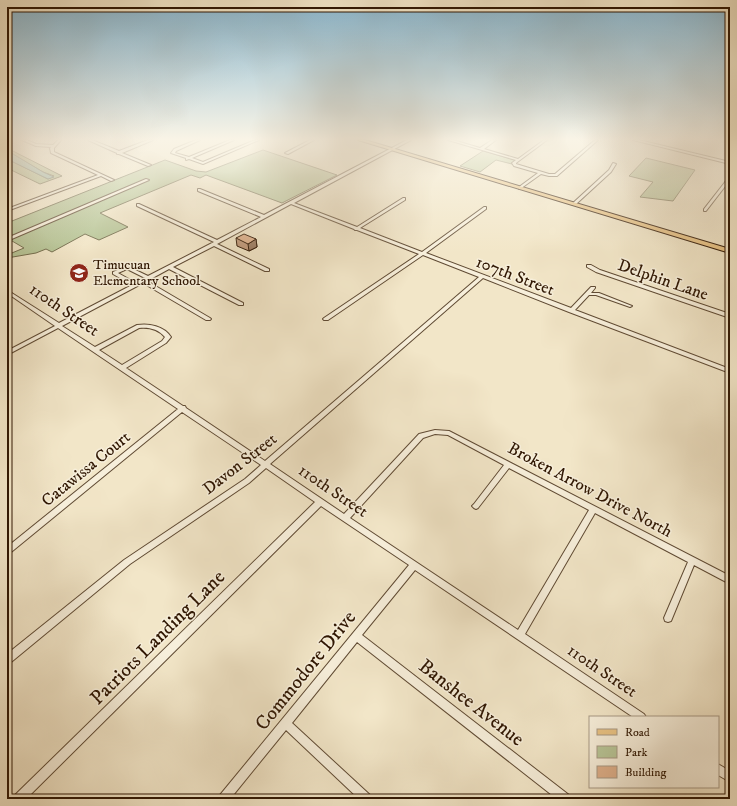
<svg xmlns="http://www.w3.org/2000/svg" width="737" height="806" font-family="'IM FELL DW Pica',serif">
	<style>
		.green { fill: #b8c698; stroke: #746e4e }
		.water { fill: #9bc0b4; stroke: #707c6d }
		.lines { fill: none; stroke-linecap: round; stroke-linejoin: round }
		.minor-casing { stroke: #604b34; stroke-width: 2 }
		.major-casing { stroke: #301703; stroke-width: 2 }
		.minor { fill: #f7efdb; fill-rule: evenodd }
		.major { fill: #e9c384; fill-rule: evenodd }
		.wall { fill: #bf9778; stroke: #301703 }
		.shaded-wall { fill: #9b7b61; stroke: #301703 }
		.building { fill: #deb08b; stroke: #301703 }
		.labels { text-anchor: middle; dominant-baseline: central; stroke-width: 3; stroke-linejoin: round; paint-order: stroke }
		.far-poi-label { font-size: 14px; fill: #301703; stroke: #f7efdb; text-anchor: start }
		.street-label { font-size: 17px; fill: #301703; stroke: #f7efdb }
		.near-street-label { font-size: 20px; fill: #301703; stroke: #f7efdb }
	</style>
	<rect width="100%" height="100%" fill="#f2e6c8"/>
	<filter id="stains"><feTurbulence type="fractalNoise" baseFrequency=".005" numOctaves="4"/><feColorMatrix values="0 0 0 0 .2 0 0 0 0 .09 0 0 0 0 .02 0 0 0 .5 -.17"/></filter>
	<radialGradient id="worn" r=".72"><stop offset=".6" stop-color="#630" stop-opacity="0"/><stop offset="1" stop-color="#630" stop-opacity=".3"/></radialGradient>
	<g class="green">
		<path d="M7,148L62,176L40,184L7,168V159L48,179L54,176L43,172L7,151Z"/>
		<path d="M263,150L337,175L282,203L206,175L200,178L191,175L100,213L128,227L99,240L85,234L52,252L46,249L36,253L7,258V255L24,248L7,238V223L165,160L196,171L206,172Z"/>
		<path d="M483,151L515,160L512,164L496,160L480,172L460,166Z"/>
		<path d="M646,158L695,170L673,201L640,197L653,182L629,176Z"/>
	</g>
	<path class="water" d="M8,151L43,172L54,177L48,179L7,159Z"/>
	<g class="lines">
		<g class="minor-casing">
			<g id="minor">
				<path d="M22,140H27L36,144L53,145L58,140H61L54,148V152L114,180L111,181L101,176L7,211V209L98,175L51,153L50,148L51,147L36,146Z"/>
				<path d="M88,140H92L119,151L148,140H153L122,153L151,165L148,166L119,154H117V153Z"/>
				<path d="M196,140H200L176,151L175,153L189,157L230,140H234L192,158L203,162L255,140H259L203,164L189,159L186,160V158L171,153L174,149Z"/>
				<path d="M310,140H314L288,154L285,153Z"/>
				<path d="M407,140H411L294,203L357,227L403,198H405V200L360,228L422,252L484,207H486V209L426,253L571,308L591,287H595V288L591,293H599L632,306L630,307L596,295H589L575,310L730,369V373L569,312L483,278L270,464L344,514L419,434L435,430L449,431L730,576V584L694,565L671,621L668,622L665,621L664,618L688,562L595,513L525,634L644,714L646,717H633L415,570L362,635L569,795L570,799H557L357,642L292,723L370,795L371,799H359L286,730L230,799H219L220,795L409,565L321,506L26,799H14L15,795L315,502L266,468L249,483L130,564L10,663L7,664V654L124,560L245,479L261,465L182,412L10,553L7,554V547L178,409L58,328L7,355V351L55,326L7,293V290L59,323L132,285L113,274V272L127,266L148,276L214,242L137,206V204H139L217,240L261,217L198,191V189H200L264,215ZM291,204L354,229L355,230H357L419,254L324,318L323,319L324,320H328L423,255L479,277L265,461L186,408L185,406H183L126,368L166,343L171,337C164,326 149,323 137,325L95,347L62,326L143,283L206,320H210L211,319L210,318L147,281L169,269L239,305H243V303L173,267L214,246L265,271H269V269L217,244ZM127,269L145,278L136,283L118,273ZM139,328C149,327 158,329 165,337L162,341L122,365L99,350ZM435,434L448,435L504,465L474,504L472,506L474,508L476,509L478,508L509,468L589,510L518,630L350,518L423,438Z"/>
				<path d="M448,140H453L480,148L492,140H496L484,149L518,159L544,140H547L516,163V164L549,174H555L595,140H598L557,176H549L541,174L520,189H519V187L538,173L514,166L512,163L516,160Z"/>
				<path d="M633,140H639L730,162V164Z"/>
				<path d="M613,163L616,164L611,172L575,205H573V203L609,170Z"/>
				<path d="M729,177H730V180L706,211H704V209Z"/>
				<path d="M146,179L149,180L7,241V238Z"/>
				<path d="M587,265H591L600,270L730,314V318L596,272L587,267Z"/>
				<path d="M718,764L730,771V782L718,775Z"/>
			</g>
		</g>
		<g class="major-casing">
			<path id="major" d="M358,140H365L730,249V253Z"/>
		</g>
		<use href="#minor" class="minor"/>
		<use href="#major" class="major"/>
	</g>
	<path class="wall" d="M236,238L256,239L257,247L249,251L237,246Z"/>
	<path class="shaded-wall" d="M256,239L257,247L249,251L248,244Z"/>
	<path class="building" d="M244,234L256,239L248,244L236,238Z"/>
	<linearGradient id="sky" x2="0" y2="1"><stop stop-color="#89b9d3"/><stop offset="0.55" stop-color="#f9f4e6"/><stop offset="1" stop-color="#f9f4e6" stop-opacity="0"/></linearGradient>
	<rect width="737" height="253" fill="url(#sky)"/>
	<defs>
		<g id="school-disc" transform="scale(1)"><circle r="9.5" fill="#8f2418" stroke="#f7efdb"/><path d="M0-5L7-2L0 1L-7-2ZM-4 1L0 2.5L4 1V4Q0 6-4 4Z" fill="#fff"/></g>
	</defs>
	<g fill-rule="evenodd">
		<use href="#school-disc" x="79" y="273"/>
	</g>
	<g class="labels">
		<g class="far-poi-label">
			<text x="93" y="265">Timucuan<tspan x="93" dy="16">Elementary School</tspan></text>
		</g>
		<g class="street-label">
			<text transform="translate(515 276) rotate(21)">107th Street</text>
			<text transform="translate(663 280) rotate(19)">Delphin Lane</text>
			<text transform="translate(64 310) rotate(34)">110th Street</text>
			<text transform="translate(240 464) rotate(-38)">Davon Street</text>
			<text transform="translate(86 469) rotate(-39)">Catawissa Court</text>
			<text transform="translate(590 490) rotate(28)">Broken Arrow Drive North</text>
			<text transform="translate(333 491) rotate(34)">110th Street</text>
			<text transform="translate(602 671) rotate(34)">110th Street</text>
		</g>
		<g class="near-street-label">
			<text transform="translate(158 638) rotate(-45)">Patriots Landing Lane</text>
			<text transform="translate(306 671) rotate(-51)">Commodore Drive</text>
			<text transform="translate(471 703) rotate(38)">Banshee Avenue</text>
		</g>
	</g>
	<rect width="737" height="806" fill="none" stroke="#f2e6c8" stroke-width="24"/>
	<rect x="8" y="8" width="721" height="790" fill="none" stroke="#301703" stroke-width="2"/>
	<rect x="12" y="12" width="713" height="782" fill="none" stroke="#301703"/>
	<rect x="589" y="716" width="130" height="72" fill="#f7efdb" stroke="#a79985"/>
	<rect x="597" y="729" width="20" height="6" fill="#e9c384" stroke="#a79985"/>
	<text x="625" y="736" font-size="12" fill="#301703">Road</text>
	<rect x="597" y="746" width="20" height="12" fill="#b8c698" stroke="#a79985"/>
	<text x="625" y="756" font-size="12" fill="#301703">Park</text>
	<rect x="597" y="766" width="20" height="12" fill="#deb08b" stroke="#a79985"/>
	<text x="625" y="776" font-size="12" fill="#301703">Building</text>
	<rect width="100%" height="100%" filter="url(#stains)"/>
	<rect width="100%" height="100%" fill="url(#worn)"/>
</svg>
